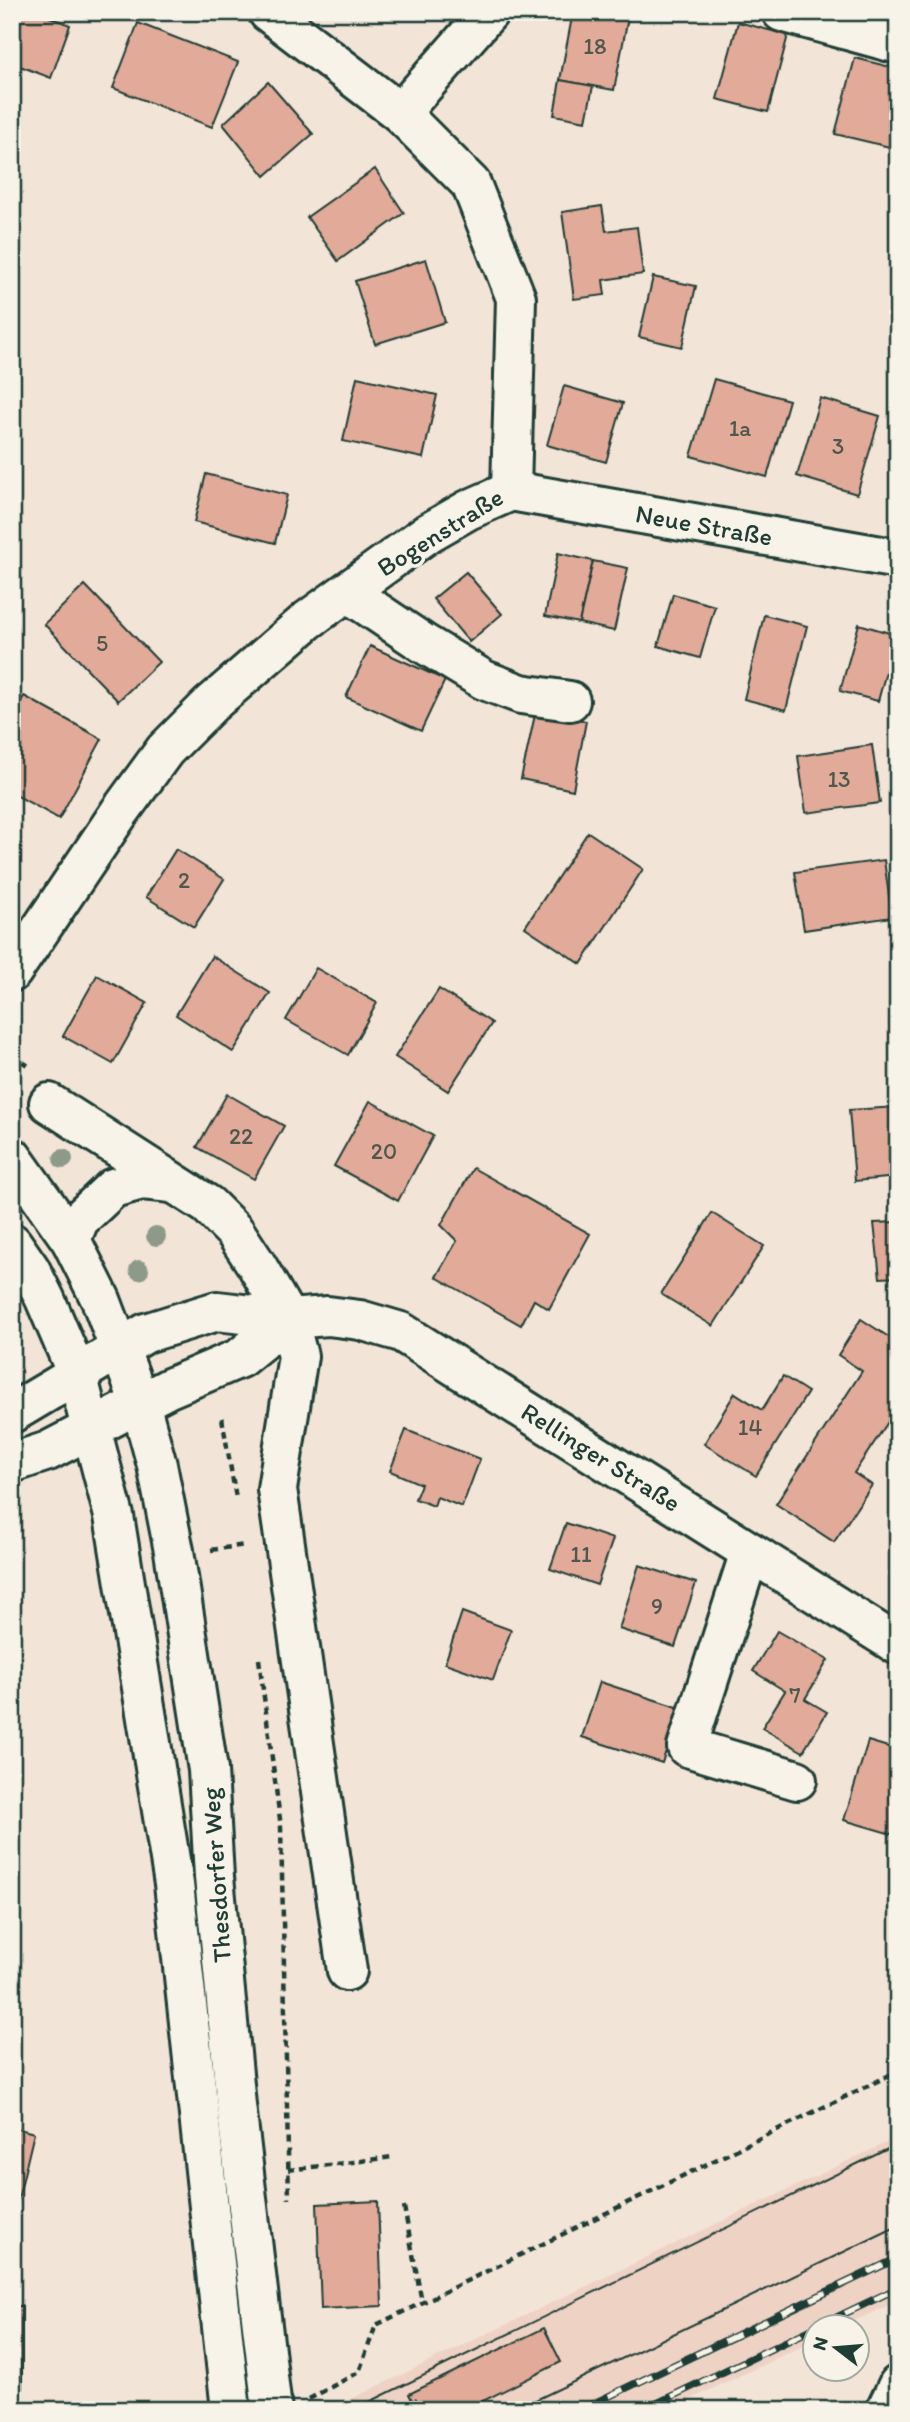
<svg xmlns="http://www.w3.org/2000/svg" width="910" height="2422" font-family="Itim,sans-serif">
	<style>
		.built { fill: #eed3c5 }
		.building { fill: #e1aa99; stroke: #1f3d34; stroke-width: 2 }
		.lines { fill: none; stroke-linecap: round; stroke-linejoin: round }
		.minor-casing { stroke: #1f3d34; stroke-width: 44 }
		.path { stroke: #1f3d34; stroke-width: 4.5; stroke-dasharray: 7 5; stroke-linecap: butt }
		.minor { stroke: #f7f3e8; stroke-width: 38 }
		.tram { stroke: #1f3d34; stroke-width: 2 }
		.rail-casing { stroke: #1f3d34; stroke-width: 8 }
		.rail { stroke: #f7f3e8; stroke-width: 5; stroke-dasharray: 16; stroke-linecap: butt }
		.tree { fill: #8e9a89 }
		.labels { text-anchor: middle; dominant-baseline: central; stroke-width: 7; stroke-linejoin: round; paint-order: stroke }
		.number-label { font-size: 23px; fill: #50584d }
		.street-label { font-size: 26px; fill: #1f3d34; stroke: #f7f3e8 }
	</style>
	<rect width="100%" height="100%" fill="#f3e4d8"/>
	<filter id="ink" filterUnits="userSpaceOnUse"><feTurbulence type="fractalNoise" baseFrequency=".0143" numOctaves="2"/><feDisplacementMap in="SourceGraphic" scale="14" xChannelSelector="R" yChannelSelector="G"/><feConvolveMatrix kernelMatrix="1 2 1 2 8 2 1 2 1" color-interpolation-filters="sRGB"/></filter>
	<g filter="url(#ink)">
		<path class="built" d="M898,2137V2301L841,2327L816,2328L815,2340L668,2410H328Z"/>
		<g class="building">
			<path d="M12,12H37L70,25L51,78L12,63Z"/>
			<path d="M573,12H629L614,90L560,80Z"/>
			<path d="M738,22L788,35L768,112L717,99Z"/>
			<path d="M138,23L238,62L212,127L113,88Z"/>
			<path d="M855,58L898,69V149L835,134Z"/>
			<path d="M560,80L593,86L586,121L554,115Z"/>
			<path d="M268,82L313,134L265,176L223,124Z"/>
			<path d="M375,169L404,213L338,261L307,217Z"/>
			<path d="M602,206L606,231L637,227L643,274L603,280L605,295L574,299L562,212Z"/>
			<path d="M426,259L445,322L375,344L355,281Z"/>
			<path d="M653,277L696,286L682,347L639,337Z"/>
			<path d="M357,377L437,395L423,458L343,441Z"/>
			<path d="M714,379L789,400L767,477L691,456Z"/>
			<path d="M564,386L623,403L606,462L547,445Z"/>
			<path d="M820,398L880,416L857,494L797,476Z"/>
			<path d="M206,474L287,495L275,543L194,522Z"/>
			<path d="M558,553L593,561L579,623L545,616Z"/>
			<path d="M593,561L628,568L614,631L579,623Z"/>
			<path d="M466,572L502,614L469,642L433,599Z"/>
			<path d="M85,585L159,662L118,701L44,624Z"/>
			<path d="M673,594L715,606L700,658L658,646Z"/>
			<path d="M764,615L807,626L786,710L744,699Z"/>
			<path d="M859,624L896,635L878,701L840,691Z"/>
			<path d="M370,646L445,680L421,731L346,697Z"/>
			<path d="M24,696L102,739L59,819L12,793V718Z"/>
			<path d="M536,710L586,721L573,790L521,779Z"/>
			<path d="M872,745L880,803L806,813L798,756Z"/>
			<path d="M588,832L643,869L581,964L525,927Z"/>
			<path d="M176,849L224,879L194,927L146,897Z"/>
			<path d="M884,860L892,917L804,930L795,872Z"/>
			<path d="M212,956L270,993L233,1052L176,1015Z"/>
			<path d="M316,968L377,1003L348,1055L286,1020Z"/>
			<path d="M97,975L147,1003L113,1064L63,1036Z"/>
			<path d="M439,989L492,1023L448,1091L395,1057Z"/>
			<path d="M227,1094L284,1126L254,1179L197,1147Z"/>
			<path d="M370,1101L433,1136L398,1201L334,1166Z"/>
			<path d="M898,1107V1177L855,1181L849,1110Z"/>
			<path d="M473,1168L590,1234L549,1309L534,1300L521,1325L436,1277L457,1241L441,1225Z"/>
			<path d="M712,1213L764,1246L713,1326L661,1294Z"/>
			<path d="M898,1222V1277L880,1278L874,1223Z"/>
			<path d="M861,1319L898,1343V1407L854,1473L872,1485L834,1542L776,1504L862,1371L838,1355Z"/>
			<path d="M783,1376L808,1392L756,1476L704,1444L735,1393L762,1410Z"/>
			<path d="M406,1430L480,1459L462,1507L437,1497L434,1506L415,1499L421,1484L390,1471Z"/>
			<path d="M566,1523L613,1539L597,1585L550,1569Z"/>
			<path d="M639,1565L696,1583L675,1647L619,1629Z"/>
			<path d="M462,1612L511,1630L493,1680L445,1663Z"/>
			<path d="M777,1631L828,1660L805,1699L827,1712L803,1752L762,1728L785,1691L753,1671Z"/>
			<path d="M600,1682L680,1708L662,1763L582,1737Z"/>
			<path d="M868,1741L898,1750V1836L844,1820Z"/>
			<path d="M12,2127L34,2133L15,2212L12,2211Z"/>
			<path d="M378,2201L382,2306L321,2309L317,2204Z"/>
			<rect x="12" y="2306" width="10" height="82"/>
			<path d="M544,2328L561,2362L465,2410H417L409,2394Z"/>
		</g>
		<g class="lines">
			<g class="minor-casing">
				<g id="minor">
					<path d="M268,12L400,113L471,184L516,298L511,491"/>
					<path d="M782,12L898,44"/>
					<path d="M400,113L489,12"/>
					<path d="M511,491L898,559"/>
					<path d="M347,592L423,643L484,680L521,694L570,701"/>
					<path d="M12,972L119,813L165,750L210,705L308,620L428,533L468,510L511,491"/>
					<path d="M49,1103L208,1205L235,1232L256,1264L288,1319L298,1356L277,1489L347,1971"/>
					<path d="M12,1157L71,1240L101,1300L140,1403L157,1465L174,1551L208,1770L214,1877L236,2105L272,2410"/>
					<path d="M71,1240L79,1220L113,1188L142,1180L172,1183"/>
					<path d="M12,1243L30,1269L45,1299L77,1374L114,1516L174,1884L231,2410"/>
					<path d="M12,1413L146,1333L217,1311L288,1319L328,1316L360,1320L401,1332L898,1645"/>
					<path d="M12,1463L48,1451L169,1388L240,1358L288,1319"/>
					<path d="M750,1552L687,1747L797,1780"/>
					<path d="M886,2410L898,2385"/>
				</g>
			</g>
			<g class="path">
				<path d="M12,1055L32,1068"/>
				<path d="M12,1066L14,1087"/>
				<path d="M222,1418L236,1498"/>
				<path d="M211,1550L245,1545"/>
				<path d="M259,1659L281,1827L289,2199"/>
				<path d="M288,2170L393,2157"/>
				<path d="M404,2207L422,2302"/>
				<path d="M309,2399L359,2372L376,2325L898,2071"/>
				<path d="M394,2410L417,2399"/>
			</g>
			<use href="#minor" class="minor"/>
			<g class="tram">
				<path d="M353,2410L898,2144"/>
				<path d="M515,2410L898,2226"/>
			</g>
			<g class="rail-casing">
				<g id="rail">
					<path d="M580,2410L898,2258"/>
					<path d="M643,2410L898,2288"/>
				</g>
			</g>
			<use href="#rail" class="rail"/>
		</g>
		<g class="tree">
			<circle cx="63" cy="1159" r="10"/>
			<circle cx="156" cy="1236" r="10"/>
			<circle cx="139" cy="1270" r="10"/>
		</g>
	</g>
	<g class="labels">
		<g class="number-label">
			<text x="595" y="46">18</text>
			<text x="740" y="428">1a</text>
			<text x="838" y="446">3</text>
			<text x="102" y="643">5</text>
			<text x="839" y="779">13</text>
			<text x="184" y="880">2</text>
			<text x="241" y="1136">22</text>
			<text x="384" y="1151">20</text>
			<text x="750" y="1427">14</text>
			<text x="581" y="1554">11</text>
			<text x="657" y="1606">9</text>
			<text x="795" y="1695">7</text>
		</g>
		<g class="street-label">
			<text transform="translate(704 525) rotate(10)">Neue Straße</text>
			<text transform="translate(440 532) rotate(-32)">Bogenstraße</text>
			<text transform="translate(601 1457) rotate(32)">Rellinger Straße</text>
			<text transform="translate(216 1875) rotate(-94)">Thesdorfer Weg</text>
		</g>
	</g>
	<rect width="910" height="2422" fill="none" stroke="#f7f3e8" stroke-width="42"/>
	<rect x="21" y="21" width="868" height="2380" fill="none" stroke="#1f3d34" stroke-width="2.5" filter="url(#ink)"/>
	<g transform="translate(836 2348) rotate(286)"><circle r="33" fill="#f7f3e8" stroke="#a1aaa0" stroke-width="2"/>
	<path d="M0-5L12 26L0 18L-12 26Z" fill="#1f3d34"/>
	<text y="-10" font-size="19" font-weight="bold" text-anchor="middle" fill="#1f3d34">N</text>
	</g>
</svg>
